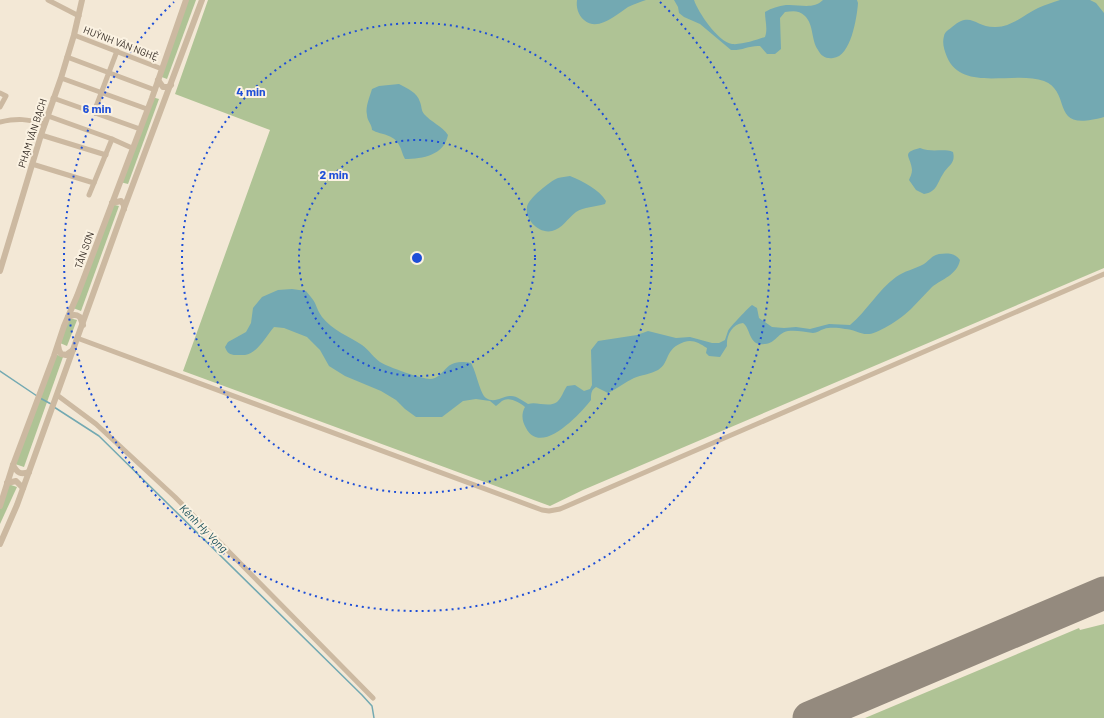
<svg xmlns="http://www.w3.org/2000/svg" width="1104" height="718" font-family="Barlow,sans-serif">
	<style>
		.green { fill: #afc395 }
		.water { fill: #73a9b2 }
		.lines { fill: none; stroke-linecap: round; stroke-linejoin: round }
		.stream { stroke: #73a9b2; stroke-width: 1.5 }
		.taxiway { stroke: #948a7e; stroke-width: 13 }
		.runway { stroke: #948a7e; stroke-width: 33 }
		.minor { stroke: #ccb9a1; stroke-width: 5 }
		.tertiary { stroke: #ccb9a1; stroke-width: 6 }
		.ring { fill: none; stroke: #1d4ed8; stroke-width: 2; stroke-dasharray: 2 4 }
		.labels { text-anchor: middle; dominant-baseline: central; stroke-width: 4; stroke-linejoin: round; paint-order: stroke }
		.street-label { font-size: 10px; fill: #352c25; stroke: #fbf2e2 }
		.water-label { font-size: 11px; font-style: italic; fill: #174f5a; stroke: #fbf2e2 }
		.centre { fill: #1d4ed8; stroke: #fbf2e2; stroke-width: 2 }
		.ring-label { font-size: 12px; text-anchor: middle; font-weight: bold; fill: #1d4ed8; stroke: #fbf2e2; stroke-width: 4; stroke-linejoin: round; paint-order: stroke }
	</style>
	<rect width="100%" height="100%" fill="#f3e8d6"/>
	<g class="green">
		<path d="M187,0H196L167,79L159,76Z"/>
		<path d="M208,0H1104V268L583,490L550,506L183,371L270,130L175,94Z"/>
		<path d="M152,97L159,99L128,184L120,182Z"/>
		<path d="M111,204L119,206L81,311L73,308Z"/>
		<path d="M69,318L77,320L67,346L60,343Z"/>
		<path d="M55,354L63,357L24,467L15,464Z"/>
		<path d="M8,484L17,487L0,524V506Z"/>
		<path d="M1104,624V718H865L1079,628L1080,630Z"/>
	</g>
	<g class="water">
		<path d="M577,0H646C640,2 634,4 628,7C616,15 598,32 584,20C578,15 576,7 577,0Z"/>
		<path d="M674,0H694C698,12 718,42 732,44C742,45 756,40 765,37C768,29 765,21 765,12C772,8 778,6 786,5C799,4 813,10 823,0H857L858,3C857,17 851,57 833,58C826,59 821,56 818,50C811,40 814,25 805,16C799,10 793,11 785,12L780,18L781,49L775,54H767L760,46C750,45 741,51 731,50L700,24L684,17L679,13L678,7Z"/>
		<path d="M1060,0H1090L1096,3L1104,13V117C1047,133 1074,93 1044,81C1015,70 962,93 947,57C944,50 942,43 944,36C945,31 949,30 952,27C972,10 975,28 996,27C1011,27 1024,15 1038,8C1045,5 1053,2 1060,0Z"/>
		<path d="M399,84C408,89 417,92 420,102C422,107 421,110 424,114C431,122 442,126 448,135C444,155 423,159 405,159C402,154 402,150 399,145C394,134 381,135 372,130C372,124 367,121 367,115C365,107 370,96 372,89L379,86Z"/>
		<path d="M920,148C932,153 944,148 953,152C956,164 948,165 943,174C937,183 937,192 924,194L916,190L909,180C910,177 912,174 912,170C911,156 900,153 920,148Z"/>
		<path d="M570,176C582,181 599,189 606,201L605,204C595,207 584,207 576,212C568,218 562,229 552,231C539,234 525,220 527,207C528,199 550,181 558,178C561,177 566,177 570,176Z"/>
		<path d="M939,254C948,253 955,253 960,260C957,275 942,279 932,287C925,294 918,302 911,309C903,317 880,333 869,334C861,335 853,329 845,329C839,328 830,327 824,329C820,330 817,333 813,333C804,332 797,330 788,331C775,334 776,346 759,344C749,342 750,328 743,323C732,324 726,336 727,346L720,357L709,356L706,353L707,348C699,343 693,339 684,342C664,349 670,363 658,370C651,374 641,375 634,378C625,382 617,389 608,393L596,387C591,390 591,394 591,400C580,414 541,457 526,428C522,421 521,414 525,407C521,403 510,397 504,400C501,401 499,404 496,406L490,401L476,399L463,401L442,417H416L405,409L396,400L381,391L345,376L329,366L320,350L307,337L284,328L274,327C266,336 258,353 245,355C242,355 239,355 236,355C230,355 227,353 225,347L228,342L246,332L251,323L253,308L262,297L278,290L292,289L306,291C309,295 313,299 315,303C317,308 319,313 322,317C332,330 350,337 362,345C369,350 374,358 380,362C388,367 422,379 430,379C447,377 443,357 471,363C476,371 480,394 486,398C495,404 502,396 511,396C517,396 523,401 528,404C537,401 548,408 557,402C561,399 564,390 567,386L575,385L584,391L590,389L592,385L591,350L598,341L637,335L648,331L676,338L690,337L712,343H719L725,340C726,337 727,334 728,331C729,328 750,306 752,305L757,308L759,318L772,327L784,328L796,327L810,329L829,324L850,325C867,311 878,290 896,277C904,271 915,269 924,264C931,259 931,256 939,254Z"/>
	</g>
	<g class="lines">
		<g class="stream">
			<path d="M0,371L37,396"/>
			<path d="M40,398L51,404"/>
			<path d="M54,407L99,436L362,695L372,706L374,718"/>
		</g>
		<path class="taxiway" d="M1066,610L1104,602"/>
		<path class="runway" d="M809,718L1104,593"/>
		<g class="minor">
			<path d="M48,0L79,16"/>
			<path d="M74,35L162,69"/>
			<path d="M67,57L155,90"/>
			<path d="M61,78L147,109"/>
			<path d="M0,93L6,96L0,107"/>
			<path d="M53,98L140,129"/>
			<path d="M94,112L117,51"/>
			<path d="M48,116L112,139L132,148"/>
			<path d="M0,122C18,118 27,119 44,124"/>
			<path d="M41,135L106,155"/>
			<path d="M32,164L94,183"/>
			<path d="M89,195L112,139"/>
			<path d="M77,338L542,510L549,511L560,509L1104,274"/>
			<path d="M57,395L96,424L175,497L373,698"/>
		</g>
		<g class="tertiary">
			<path d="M158,80L163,87H168L171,85"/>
			<path d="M112,203L121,201L124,205V209"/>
			<path d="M0,271L41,135L61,78L74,35L82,0"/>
			<path d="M68,317C73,315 75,314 80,317L83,325"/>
			<path d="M58,345L59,350L61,354L66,355L73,350"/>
			<path d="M13,465C17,473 21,475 29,472"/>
			<path d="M7,483L16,481L23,488"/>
			<path d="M0,506L13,465L54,356L64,326L77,296L152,98L186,0"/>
			<path d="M0,544L17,505L123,211L202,0"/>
		</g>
	</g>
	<g class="ring">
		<circle cx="417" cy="258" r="118"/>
		<circle cx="417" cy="258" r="235"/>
		<path d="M660 2A353 353 0 1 1 174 2"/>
	</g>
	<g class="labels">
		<g class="street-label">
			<text transform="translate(121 43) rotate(21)">HUỲNH VĂN NGHỆ</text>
			<text transform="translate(32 133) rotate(-72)">PHẠM VĂN BẠCH</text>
			<text transform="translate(84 250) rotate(-70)">TÂN SƠN</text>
		</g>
		<g class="water-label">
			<text transform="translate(204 528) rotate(45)">Kênh Hy Vọng</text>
		</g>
	</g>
	<circle cx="417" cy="258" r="6" class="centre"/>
	<g class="ring-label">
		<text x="251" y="96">4 min</text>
		<text x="97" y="113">6 min</text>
		<text x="334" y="179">2 min</text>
	</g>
</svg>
